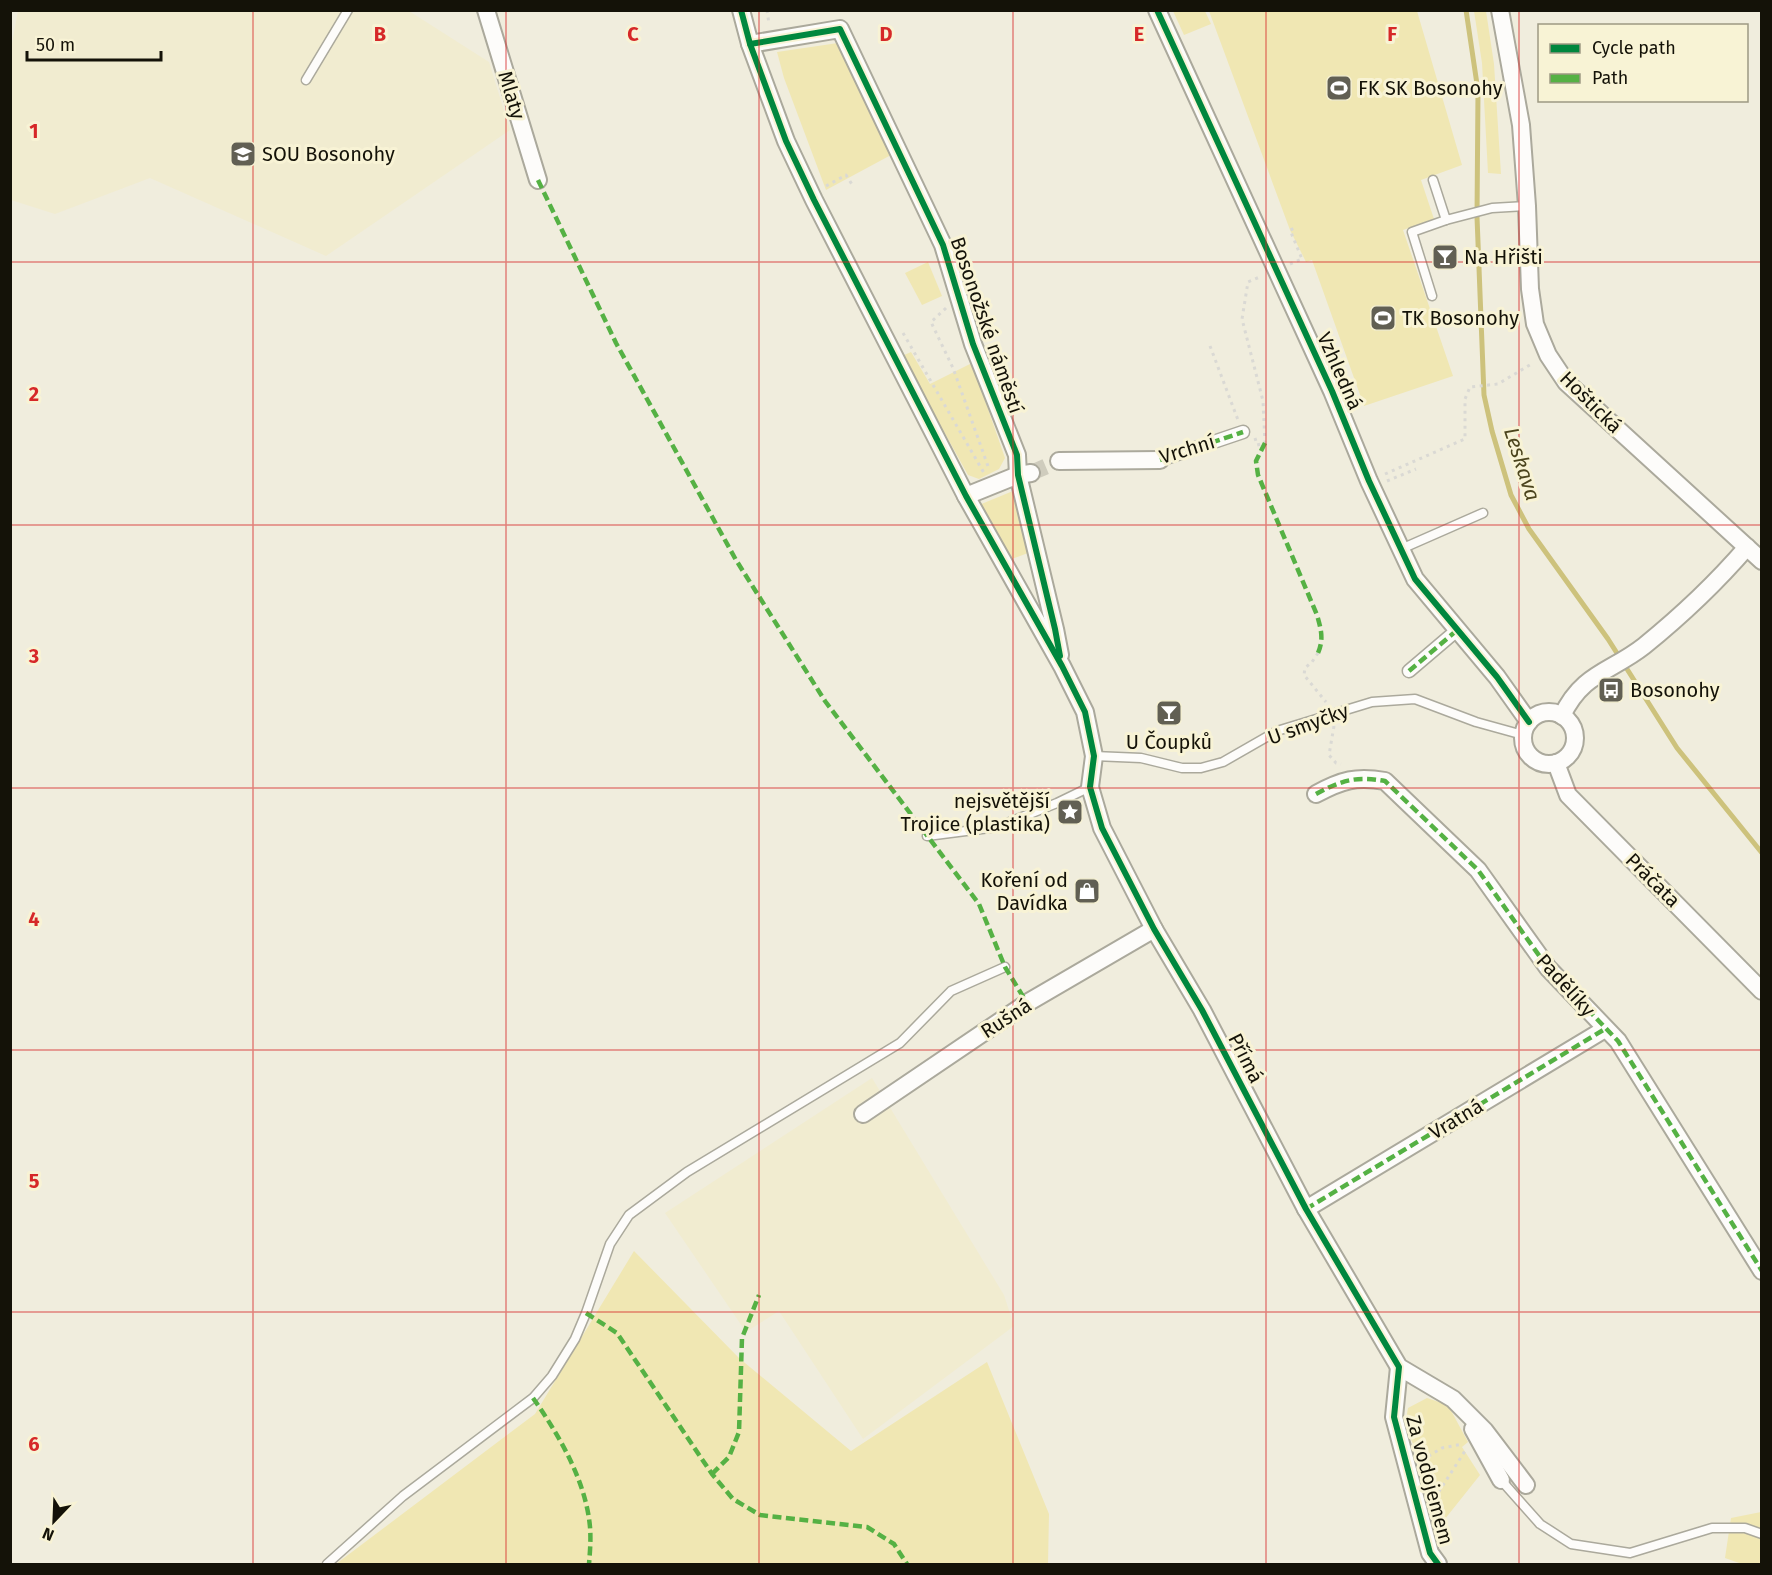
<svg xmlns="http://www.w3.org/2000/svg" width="1772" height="1575" font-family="'Fira Sans',sans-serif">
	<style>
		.built { fill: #f1ecd0 }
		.green { fill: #f0e7b3 }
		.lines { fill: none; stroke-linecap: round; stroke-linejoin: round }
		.stream { stroke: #cdc27c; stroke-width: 5 }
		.minor-tunnel { stroke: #cfccbd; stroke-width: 16; stroke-dasharray: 16 8; stroke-linecap: butt }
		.service-casing { stroke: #aba99c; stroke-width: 11 }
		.pedestrian-casing { stroke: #aba99c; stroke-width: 15 }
		.minor-casing { stroke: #aba99c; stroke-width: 20 }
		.path { stroke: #dad9d4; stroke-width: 3; stroke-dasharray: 3 4.5; stroke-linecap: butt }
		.service { stroke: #fdfcfa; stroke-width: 8 }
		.pedestrian { stroke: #fdfcfa; stroke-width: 12 }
		.minor { stroke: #fdfcfa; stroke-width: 16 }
		.quiet { stroke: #55b144; stroke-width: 4.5; stroke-dasharray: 9 4.5; stroke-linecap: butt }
		.cycleway-casing { stroke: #f8f3d5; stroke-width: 10 }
		.cycleway { stroke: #00873e; stroke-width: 6 }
		.grid { fill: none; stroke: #d62828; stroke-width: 1.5; stroke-opacity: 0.55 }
		.labels { text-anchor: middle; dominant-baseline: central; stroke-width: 6; stroke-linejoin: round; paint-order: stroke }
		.poi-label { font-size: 20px; fill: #141208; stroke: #f8f3d5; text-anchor: start }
		.street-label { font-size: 20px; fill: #141208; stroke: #f8f3d5 }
		.water-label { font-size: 21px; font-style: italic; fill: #4b441d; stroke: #f8f3d5 }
		.grid-label { font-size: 20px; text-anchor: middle; font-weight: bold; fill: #d62828; stroke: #f8f3d5; stroke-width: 6; stroke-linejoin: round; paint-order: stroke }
	</style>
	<rect width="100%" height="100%" fill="#f0eddd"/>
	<g class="built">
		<path d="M18,11H409L489,62L510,130L326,256L150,178L55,214L11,200L10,54Z"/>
		<path d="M872,1078L1004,1295L1014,1326L863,1439L779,1311L746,1332L665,1213Z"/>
	</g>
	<g class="green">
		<path d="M1173,11H1205L1211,24L1184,35Z"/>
		<path d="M1209,11H1417L1462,165L1421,180L1434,219L1403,230L1453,376L1364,406L1312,260L1306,262L1290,230Z"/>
		<path d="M1474,11H1486L1494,64L1501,174L1488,173L1482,63Z"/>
		<path d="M838,43L891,155L826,190L784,78L777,52Z"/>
		<path d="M928,262L942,296L922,305L905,273Z"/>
		<path d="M911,352L930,384L972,363L1005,458L999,469L979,479L968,475L902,356Z"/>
		<path d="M1013,491L1028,553L1009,560L979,505Z"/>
		<path d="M634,1251L739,1358L851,1451L987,1362L1049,1514L1048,1564H336L535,1414Z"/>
		<path d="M1427,1398L1448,1405L1468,1442L1462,1447L1480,1475L1437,1529C1433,1509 1431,1488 1425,1469C1418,1447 1402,1436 1408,1408Z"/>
		<path d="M1761,1512V1564H1742L1725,1558L1731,1518Z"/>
	</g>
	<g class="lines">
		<path class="stream" d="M1466,10L1478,91L1477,217L1484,395L1492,431L1511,495L1529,529L1608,639L1677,748L1762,853"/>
		<path class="minor-tunnel" d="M1031,473L1059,461"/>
		<g class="service-casing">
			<g id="service">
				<path d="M306,80L348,10"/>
				<path d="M1433,180L1446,220L1492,208L1527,206"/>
				<path d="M1432,296L1412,232L1446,220"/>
				<path d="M1401,549L1483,513"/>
				<path d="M1094,756L1141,758L1182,768H1201L1223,762L1277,731L1372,702L1415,699L1476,722L1523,735"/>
				<path d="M927,836L997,827L1057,803L1090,787"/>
				<path d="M1501,1480L1540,1524L1571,1544L1630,1553L1712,1528H1745L1762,1534"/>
				<path d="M327,1564L403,1496L533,1398L552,1376L575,1339L586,1313L610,1244L629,1215L687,1172L900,1043L951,991L1005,967"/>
			</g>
		</g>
		<g class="pedestrian-casing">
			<g id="pedestrian">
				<path d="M1160,460L1243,432"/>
				<path d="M1409,671L1456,631"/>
			</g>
		</g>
		<g class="minor-casing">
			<g id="minor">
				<path d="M486,10L538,180"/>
				<path d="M741,10L750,44L786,141L814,200L966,496L1062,666L1085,712L1094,756L1090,787L1102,828L1154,929L1202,1010L1306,1209L1399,1367L1453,1399L1485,1431L1526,1485"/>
				<path d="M1157,10L1332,391L1369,481L1415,579L1497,677L1529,722"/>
				<path d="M1500,10L1521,125L1527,206L1530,289L1535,324L1548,355L1566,382L1762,561"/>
				<path d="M750,44L840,29L943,245L973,344L1017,455L1018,475L1055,629L1060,655"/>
				<path d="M1059,461L1160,460"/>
				<path d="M966,496L1018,475L1031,473"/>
				<circle cx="1549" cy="738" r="26"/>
				<path d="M1562,716C1582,673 1611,672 1644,646C1681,616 1716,583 1747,547"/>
				<path d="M1556,763L1568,795L1762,991"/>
				<path d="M1316,794C1342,780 1356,776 1385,781L1478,870L1548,968L1618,1041L1762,1271"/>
				<path d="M863,1114L1027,1003L1154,929"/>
				<path d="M1306,1209L1605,1029"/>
				<path d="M1399,1367L1394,1417L1430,1553L1438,1564"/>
				<path d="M1473,1429L1501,1480"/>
			</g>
		</g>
		<g class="path">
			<path d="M767,10L769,24"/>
			<path d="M826,186L846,175L853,186"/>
			<path d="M1290,264L1302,259L1290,230L1297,227"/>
			<path d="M946,308L931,322L953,368L989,469"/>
			<path d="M903,333L984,473"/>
			<path d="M1210,346L1238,420"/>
			<path d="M1255,438L1257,445L1265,443L1263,401L1242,319L1248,282L1262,276"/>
			<path d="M1385,474L1465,439V399L1470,387L1498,384L1533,363"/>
			<path d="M1387,481L1416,469"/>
			<path d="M1318,653L1312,662L1305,668L1304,675L1326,702"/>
			<path d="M1334,726L1329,755L1336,763L1341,764"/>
			<path d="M1422,1460L1442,1448L1463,1444"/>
			<path d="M1432,1495L1438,1493L1465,1451"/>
		</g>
		<use href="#service" class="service"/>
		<use href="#pedestrian" class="pedestrian"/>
		<use href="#minor" class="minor"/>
		<g class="quiet">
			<path d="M538,180L616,343L736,560L825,701L979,904L1005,967L1027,1003"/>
			<path d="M1265,443L1256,461L1258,475L1317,615C1321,629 1324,639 1318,653"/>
			<path d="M1160,460L1243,432"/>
			<path d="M1409,671L1456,631"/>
			<path d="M1316,794C1342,780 1356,776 1385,781L1478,870L1548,968L1618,1041L1762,1271"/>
			<path d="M1306,1209L1605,1029"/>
			<path d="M586,1313L617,1333L712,1474L733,1499L760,1515L867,1527L894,1544L907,1564"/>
			<path d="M533,1398C559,1435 586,1481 590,1527C591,1539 590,1552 589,1564"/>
			<path d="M712,1474L729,1457L739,1432L742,1338L759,1295"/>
		</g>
		<g class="cycleway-casing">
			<g id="cycleway">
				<path d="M741,10L750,44L786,141L814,200L966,496L1062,666L1085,712L1094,756L1090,787L1102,828L1154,929L1202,1010L1306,1209L1399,1367L1394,1417L1430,1553L1438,1564"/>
				<path d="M1157,10L1332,391L1369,481L1415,579L1497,677L1529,722"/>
				<path d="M750,44L840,29L943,245L973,344L1017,455L1018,475L1055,629L1060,656"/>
			</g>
		</g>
		<use href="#cycleway" class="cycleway"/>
	</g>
	<path class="grid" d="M253,10V1564M506,10V1564M759,10V1564M1013,10V1564M1266,10V1564M1519,10V1564M10,262H1762M10,525H1762M10,788H1762M10,1050H1762M10,1312H1762"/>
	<defs>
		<g id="stadium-square" transform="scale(1.35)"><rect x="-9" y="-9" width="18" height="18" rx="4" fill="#615f53" stroke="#f8f3d5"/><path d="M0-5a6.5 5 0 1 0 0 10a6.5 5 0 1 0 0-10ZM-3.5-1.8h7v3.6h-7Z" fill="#fff"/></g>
		<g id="university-square" transform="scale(1.35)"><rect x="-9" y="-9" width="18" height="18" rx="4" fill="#615f53" stroke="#f8f3d5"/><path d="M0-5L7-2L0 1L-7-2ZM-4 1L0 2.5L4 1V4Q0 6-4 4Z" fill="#fff"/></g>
		<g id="bar-square" transform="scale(1.35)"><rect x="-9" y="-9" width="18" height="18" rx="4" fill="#615f53" stroke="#f8f3d5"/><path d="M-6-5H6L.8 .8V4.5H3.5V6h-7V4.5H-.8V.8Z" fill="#fff"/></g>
		<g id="bus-square" transform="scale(1.35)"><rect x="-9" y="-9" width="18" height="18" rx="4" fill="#615f53" stroke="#f8f3d5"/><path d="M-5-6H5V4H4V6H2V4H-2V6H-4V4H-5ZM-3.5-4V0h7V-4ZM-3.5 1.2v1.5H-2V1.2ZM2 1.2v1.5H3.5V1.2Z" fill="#fff"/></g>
		<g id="sight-square" transform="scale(1.35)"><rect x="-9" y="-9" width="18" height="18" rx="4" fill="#615f53" stroke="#f8f3d5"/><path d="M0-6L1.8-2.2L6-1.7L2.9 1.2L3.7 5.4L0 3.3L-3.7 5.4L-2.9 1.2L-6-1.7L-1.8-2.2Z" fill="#fff"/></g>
		<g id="shop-square" transform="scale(1.35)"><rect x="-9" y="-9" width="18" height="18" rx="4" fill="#615f53" stroke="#f8f3d5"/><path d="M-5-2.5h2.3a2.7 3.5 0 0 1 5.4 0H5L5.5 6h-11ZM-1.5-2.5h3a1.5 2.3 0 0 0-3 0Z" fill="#fff"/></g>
	</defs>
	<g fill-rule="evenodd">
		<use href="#stadium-square" x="1339" y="88"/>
		<use href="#university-square" x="243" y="154"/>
		<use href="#bar-square" x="1445" y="257"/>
		<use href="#stadium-square" x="1383" y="318"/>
		<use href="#bus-square" x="1611" y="690"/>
		<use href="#bar-square" x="1169" y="713"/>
		<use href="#sight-square" x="1070" y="812"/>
		<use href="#shop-square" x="1087" y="891"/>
	</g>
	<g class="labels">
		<g class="poi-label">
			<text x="1358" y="88">FK SK Bosonohy</text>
			<text x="262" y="154">SOU Bosonohy</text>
			<text x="1464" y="257">Na Hřišti</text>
			<text x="1402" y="318">TK Bosonohy</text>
			<text x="1630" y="690">Bosonohy</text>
			<text x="1169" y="742" text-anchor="middle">U Čoupků</text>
			<text x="1050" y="801" text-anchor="end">nejsvětější<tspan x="1050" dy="23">Trojice (plastika)</tspan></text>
			<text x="1068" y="880" text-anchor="end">Koření od<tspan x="1068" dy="23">Davídka</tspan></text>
		</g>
		<g class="street-label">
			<text transform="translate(512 95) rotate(73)">Mlaty</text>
			<text transform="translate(987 325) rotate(71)">Bosonožské náměstí</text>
			<text transform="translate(1340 371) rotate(66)">Vzhledná</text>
			<text transform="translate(1591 402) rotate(45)">Hoštická</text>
			<text transform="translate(1187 449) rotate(-17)">Vrchní</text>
			<text transform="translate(1308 724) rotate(-20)">U smyčky</text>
			<text transform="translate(1653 880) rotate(45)">Práčata</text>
			<text transform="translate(1566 985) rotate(48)">Padělíky</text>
			<text transform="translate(1006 1018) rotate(-33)">Rušná</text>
			<text transform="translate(1246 1058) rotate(63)">Přímá</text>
			<text transform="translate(1456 1119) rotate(-31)">Vratná</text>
			<text transform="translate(1430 1480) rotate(75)">Za vodojemem</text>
		</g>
		<g class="water-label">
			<text transform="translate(1522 464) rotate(72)">Leskava</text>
		</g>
	</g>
	<g class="grid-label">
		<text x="380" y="41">B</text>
		<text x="633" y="41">C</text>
		<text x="886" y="41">D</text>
		<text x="1139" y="41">E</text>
		<text x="1392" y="41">F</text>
		<text x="34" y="138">1</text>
		<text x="34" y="401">2</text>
		<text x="34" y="663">3</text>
		<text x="34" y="926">4</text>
		<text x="34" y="1188">5</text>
		<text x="34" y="1451">6</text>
	</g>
	<rect width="1772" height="1575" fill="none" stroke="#141208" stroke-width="24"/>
	<rect x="1538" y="24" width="210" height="78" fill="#f8f3d5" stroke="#9d9983" stroke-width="1.5"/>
	<rect x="1550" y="44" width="30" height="9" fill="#00873e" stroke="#9d9983" stroke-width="1.5"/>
	<text x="1592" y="54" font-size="18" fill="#141208">Cycle path</text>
	<rect x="1550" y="74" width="30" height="9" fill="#55b144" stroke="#9d9983" stroke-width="1.5"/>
	<text x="1592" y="84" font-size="18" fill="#141208">Path</text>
	<g transform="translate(54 1521) rotate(203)" stroke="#f8f3d5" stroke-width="4.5" paint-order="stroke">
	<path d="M0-4.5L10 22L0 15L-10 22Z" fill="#141208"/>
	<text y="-9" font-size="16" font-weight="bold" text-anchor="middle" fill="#141208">N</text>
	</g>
	<path d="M27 51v9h134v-9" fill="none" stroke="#141208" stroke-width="3"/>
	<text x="36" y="51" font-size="18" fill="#141208" stroke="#f8f3d5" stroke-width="4.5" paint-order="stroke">50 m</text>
</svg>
